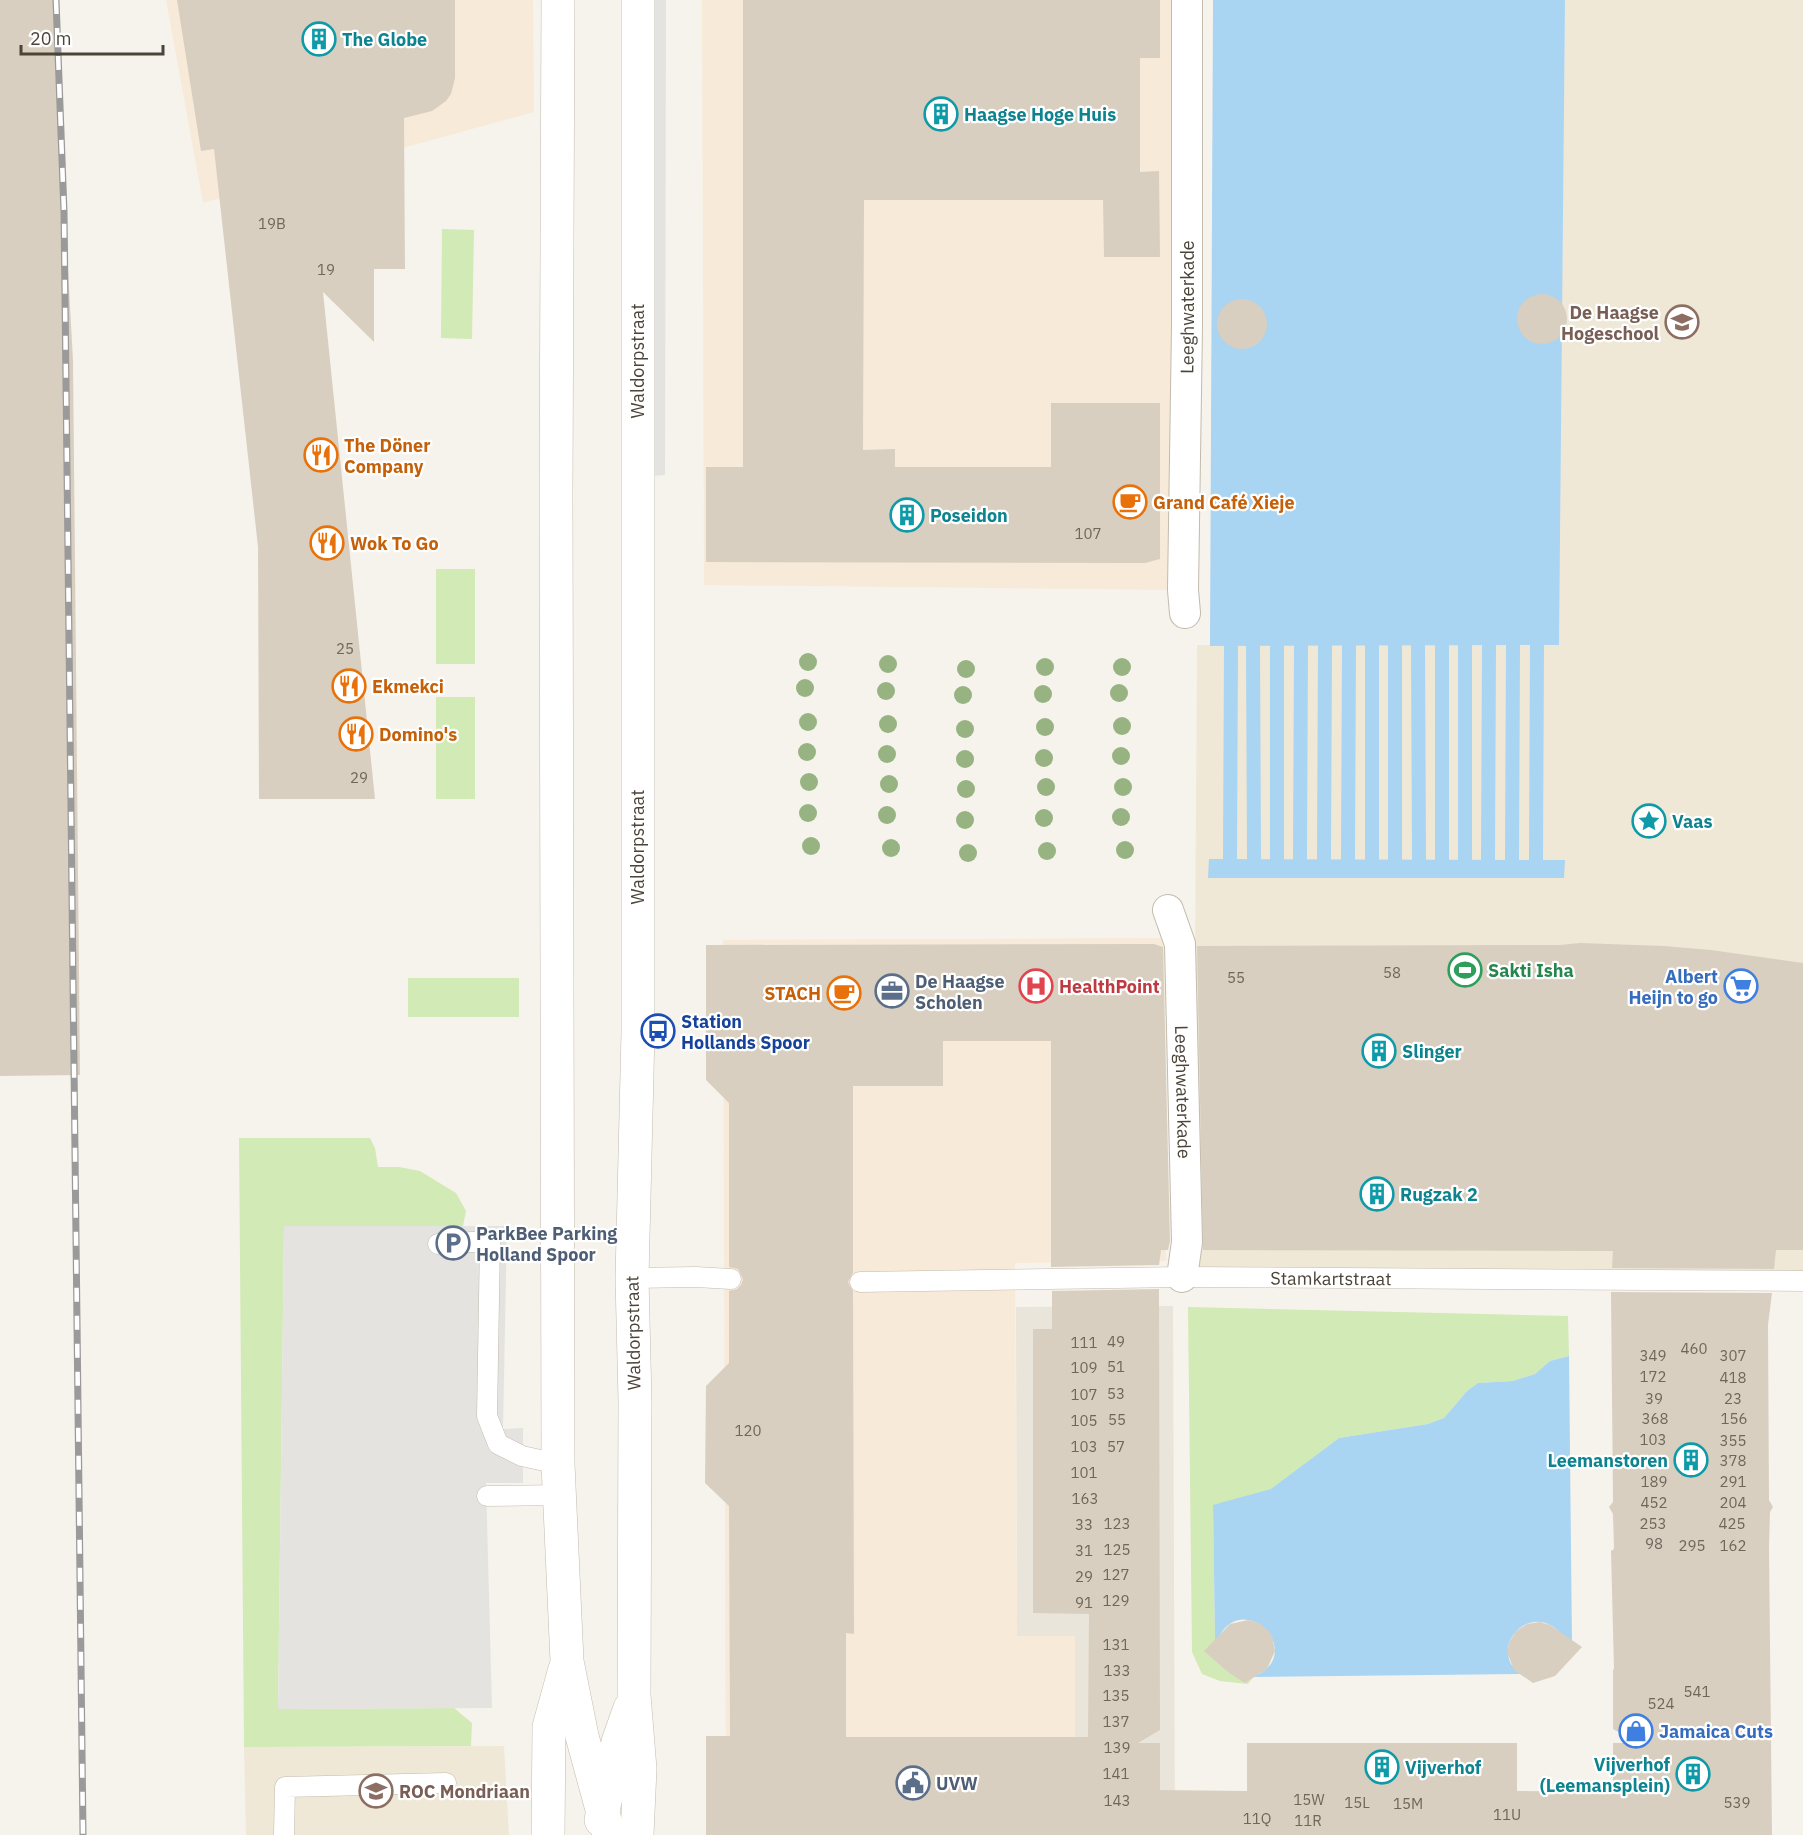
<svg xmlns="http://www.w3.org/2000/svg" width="1803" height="1835" font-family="'IBM Plex Sans',sans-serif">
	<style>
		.residential { fill: #eae5da }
		.commercial { fill: #f7ead8 }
		.education { fill: #efe8d6 }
		.green { fill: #d2eab5 }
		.parking { fill: #e5e3e0 }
		.water { fill: #a9d4f2 }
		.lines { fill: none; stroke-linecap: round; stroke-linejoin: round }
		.stream { stroke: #a9d4f2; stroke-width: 14 }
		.building { fill: #d8cfc1 }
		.service-casing { stroke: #c2bbae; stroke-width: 21 }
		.pedestrian-casing { stroke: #c2bbae; stroke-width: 32 }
		.minor-casing { stroke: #c2bbae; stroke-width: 34 }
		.tertiary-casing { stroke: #c2bbae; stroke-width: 34 }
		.service { stroke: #fff; stroke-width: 20 }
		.pedestrian { stroke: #fff; stroke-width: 30 }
		.minor { stroke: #fff; stroke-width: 33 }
		.tertiary { stroke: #fff; stroke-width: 33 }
		.rail-casing { stroke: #9a9a9a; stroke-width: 7 }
		.rail { stroke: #fff; stroke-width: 4.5; stroke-dasharray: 14; stroke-linecap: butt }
		.tree { fill: #97b381 }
		.labels { text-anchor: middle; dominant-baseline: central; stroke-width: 4.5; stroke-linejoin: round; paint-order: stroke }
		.number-label { font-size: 15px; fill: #6e675b }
		.culture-label { font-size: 18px; font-weight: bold; fill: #0d838f; stroke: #fff; text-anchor: start }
		.street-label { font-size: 18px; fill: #4b4439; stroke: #fff }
		.education-label { font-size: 18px; font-weight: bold; fill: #785e54; stroke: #fff; text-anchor: end }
		.food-label { font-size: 18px; font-weight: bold; fill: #c56008; stroke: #fff; text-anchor: start }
		.leisure-label { font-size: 18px; font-weight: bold; fill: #27864d; stroke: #fff; text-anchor: start }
		.shop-label { font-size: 18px; font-weight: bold; fill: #366cbe; stroke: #fff; text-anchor: end }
		.service-label { font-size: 18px; font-weight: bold; fill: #4e5e75; stroke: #fff; text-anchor: start }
		.health-label { font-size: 18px; font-weight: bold; fill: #be3a42; stroke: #fff; text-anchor: start }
		.transit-label { font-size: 18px; font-weight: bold; fill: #164399; stroke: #fff; text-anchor: start }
	</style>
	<rect width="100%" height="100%" fill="#f6f3ec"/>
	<path class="residential" d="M1173,1306L1175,1835H1075V1637H1017L1016,1307Z"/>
	<g class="commercial">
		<path d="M166,0H533L534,112L203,203Z"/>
		<path d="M702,0H1187L1183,590L704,585Z"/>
		<path d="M1165,938L1166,1261L1015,1263L1017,1636H1075V1835H726L723,940Z"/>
	</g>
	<g class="education">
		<path d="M1565,0H1803V1278L1193,1277L1197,645H1558Z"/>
		<path d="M504,1746L509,1835H246L244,1747Z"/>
	</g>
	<g class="green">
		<path d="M442,229L474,230L472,339L441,338Z"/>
		<rect x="436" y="569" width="39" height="95"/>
		<rect x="436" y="697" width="39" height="102"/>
		<rect x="408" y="978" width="111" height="39"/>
		<path d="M239,1138H370L375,1148L378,1167H399L420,1171L456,1193L466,1211L463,1226L284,1227L278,1709L454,1708L472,1723L471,1746L244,1747Z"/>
		<path d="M1188,1307L1568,1316L1569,1356L1550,1361L1535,1374L1513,1381L1478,1383L1467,1391L1444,1418L1428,1424L1339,1438L1272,1489L1213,1506L1215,1638H1218C1219,1666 1222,1678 1253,1677L1248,1684L1220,1681L1202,1674L1192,1652Z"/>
	</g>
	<g class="parking">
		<path d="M653,0H666L665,475L653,476Z"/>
		<path d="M284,1226H507L503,1429L523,1428V1483H486L492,1708L278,1709Z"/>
	</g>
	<g class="water">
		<path d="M1213,0H1565L1559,645L1210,646Z"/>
		<path d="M1209,859L1565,860L1564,878H1208Z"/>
		<path d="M1569,1356L1572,1645C1564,1638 1558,1628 1548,1624C1525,1614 1499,1640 1511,1664C1513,1667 1517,1671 1520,1674L1253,1677C1308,1655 1245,1587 1218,1638L1215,1639L1213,1505L1271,1489L1339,1438L1428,1424L1444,1418L1467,1391L1478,1383L1513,1381L1535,1374L1550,1361Z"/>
	</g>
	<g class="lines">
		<g class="stream">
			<path d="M1253,645L1254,859"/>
			<path d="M1277,645V859"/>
			<path d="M1418,645L1419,860"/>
			<path d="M1442,645V860"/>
			<path d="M1465,645V860"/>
			<path d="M1230,859L1231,646"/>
			<path d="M1300,859L1301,646"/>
			<path d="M1324,859L1325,645"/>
			<path d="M1348,859L1349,645"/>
			<path d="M1395,859V645"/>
			<path d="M1488,859L1489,645"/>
			<path d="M1512,859L1513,645"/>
			<path d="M1372,860V645"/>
			<path d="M1536,860L1537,644"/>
		</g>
	</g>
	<g class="building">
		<path d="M0,0H53L73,360L80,1075L0,1076Z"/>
		<path d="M177,0H455V78L451,94L446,101L432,111L404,118L405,269H374V342L323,292L375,799H259L258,547L214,149L201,151Z"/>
		<path d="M743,0H1160V58H1140V172L1159,171L1160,257H1104L1103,200H864L863,450L895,449V467H1051V403H1160V559L1145,563L706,562V467H743Z"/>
		<circle cx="1542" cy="319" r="25"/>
		<circle cx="1242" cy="324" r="25"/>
		<path d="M1580,943L1664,946L1711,950L1803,963V1250H1776L1774,1269L1612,1268L1613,1251L1203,1250L1197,946L1560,945Z"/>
		<path d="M1154,944L1163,947L1170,1241L1168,1250H1161L1159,1265L1051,1267V1041H943V1086H853V1273L848,1282L853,1291L854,1634L846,1633V1737H1088L1089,1614L1033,1613V1329H1052V1291L1159,1289L1160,1730L1138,1743H1160V1790L1247,1791V1743H1517V1791L1613,1792V1743H1638L1613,1729V1669L1614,1670L1611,1551L1614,1549L1613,1514L1609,1507L1613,1502L1611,1292L1772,1293L1768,1325L1769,1500L1773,1507L1770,1512L1769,1547L1772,1835H706V1736H730L729,1506L705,1483L706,1386L729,1363V1291L737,1289L741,1285L743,1279L738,1269L729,1267V1103L706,1080V945Z"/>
		<path d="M1248,1620L1259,1623L1268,1630L1272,1636L1275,1651L1267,1669L1245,1683L1229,1673L1204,1651L1230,1624Z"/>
		<path d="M1540,1622L1550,1625L1582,1647L1555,1676L1533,1683L1514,1670L1507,1652L1510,1641L1516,1631L1527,1624Z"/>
	</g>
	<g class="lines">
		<g class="service-casing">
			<g id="service">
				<path d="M438,1244L490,1241L487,1416L498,1444L522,1456L558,1464"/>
				<path d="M632,1278L696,1277L731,1279"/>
				<path id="s1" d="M860,1282L1182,1277L1803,1281"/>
				<path d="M487,1496L560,1495"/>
				<path d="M284,1835L285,1787L446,1783"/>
			</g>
		</g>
		<g class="pedestrian-casing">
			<g id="pedestrian">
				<path id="s2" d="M1185,613L1183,590L1187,326V0"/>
				<path id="s3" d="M1168,910L1180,944L1187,1242L1182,1277"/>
			</g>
		</g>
		<g class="minor-casing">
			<g id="minor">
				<path d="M601,1820L618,1742L630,1708"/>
				<path d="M637,1835L640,1769L634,1695L635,1402L632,1278L638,1033V0"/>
			</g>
		</g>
		<g class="tertiary-casing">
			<g id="tertiary">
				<path d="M558,0L556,491L558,1464L567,1661L582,1736L609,1835"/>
				<path d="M548,1835L549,1727L565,1669"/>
			</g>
		</g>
		<use href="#service" class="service"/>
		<use href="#pedestrian" class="pedestrian"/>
		<use href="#minor" class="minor"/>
		<use href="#tertiary" class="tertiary"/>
		<g class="rail-casing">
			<path id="rail" d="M56,0L64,212L83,1835"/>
		</g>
		<use href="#rail" class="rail"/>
	</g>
	<g class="tree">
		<circle cx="808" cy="662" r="9"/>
		<circle cx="888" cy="664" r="9"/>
		<circle cx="1045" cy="667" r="9"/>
		<circle cx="1122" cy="667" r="9"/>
		<circle cx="966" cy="669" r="9"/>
		<circle cx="805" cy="688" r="9"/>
		<circle cx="886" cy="691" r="9"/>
		<circle cx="1119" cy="693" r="9"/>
		<circle cx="1043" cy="694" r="9"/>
		<circle cx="963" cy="695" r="9"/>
		<circle cx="808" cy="722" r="9"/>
		<circle cx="888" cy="724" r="9"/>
		<circle cx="1122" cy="726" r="9"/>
		<circle cx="1045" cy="727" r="9"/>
		<circle cx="965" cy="729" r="9"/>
		<circle cx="807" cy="752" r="9"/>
		<circle cx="887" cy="754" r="9"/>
		<circle cx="1121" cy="756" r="9"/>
		<circle cx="1044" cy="758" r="9"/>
		<circle cx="965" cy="759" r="9"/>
		<circle cx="809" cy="782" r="9"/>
		<circle cx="889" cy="784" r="9"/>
		<circle cx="1046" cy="787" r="9"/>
		<circle cx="1123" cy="787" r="9"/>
		<circle cx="966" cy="789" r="9"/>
		<circle cx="808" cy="813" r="9"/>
		<circle cx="887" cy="815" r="9"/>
		<circle cx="1121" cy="817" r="9"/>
		<circle cx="1044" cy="818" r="9"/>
		<circle cx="965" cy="820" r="9"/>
		<circle cx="811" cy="846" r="9"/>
		<circle cx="891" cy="848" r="9"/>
		<circle cx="1125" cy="850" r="9"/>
		<circle cx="1047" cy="851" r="9"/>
		<circle cx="968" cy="853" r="9"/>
	</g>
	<defs>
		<g id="building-ring" transform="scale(1.725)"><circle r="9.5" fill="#fff" stroke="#0f9aa8" stroke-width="1.5"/><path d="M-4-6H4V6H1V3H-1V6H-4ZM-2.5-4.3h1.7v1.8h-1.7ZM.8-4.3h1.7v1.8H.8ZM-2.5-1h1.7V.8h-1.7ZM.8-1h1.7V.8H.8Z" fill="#0f9aa8"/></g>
		<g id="university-ring" transform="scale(1.725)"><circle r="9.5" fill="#fff" stroke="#8d6e63" stroke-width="1.5"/><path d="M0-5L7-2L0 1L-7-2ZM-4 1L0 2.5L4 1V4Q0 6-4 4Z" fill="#8d6e63"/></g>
		<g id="restaurant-ring" transform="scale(1.725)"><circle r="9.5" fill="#fff" stroke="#e8710a" stroke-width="1.5"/><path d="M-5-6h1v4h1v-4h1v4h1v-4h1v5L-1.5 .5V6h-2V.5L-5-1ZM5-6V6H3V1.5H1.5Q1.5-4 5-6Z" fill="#e8710a"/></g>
		<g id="cafe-ring" transform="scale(1.725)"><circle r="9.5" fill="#fff" stroke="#e8710a" stroke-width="1.5"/><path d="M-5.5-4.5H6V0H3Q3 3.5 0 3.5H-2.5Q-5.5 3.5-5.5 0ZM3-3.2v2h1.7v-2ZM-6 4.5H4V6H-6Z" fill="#e8710a"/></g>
		<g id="sight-ring" transform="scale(1.725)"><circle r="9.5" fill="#fff" stroke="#0f9aa8" stroke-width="1.5"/><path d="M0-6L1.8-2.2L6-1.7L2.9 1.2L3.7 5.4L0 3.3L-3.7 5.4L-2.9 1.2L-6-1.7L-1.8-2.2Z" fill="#0f9aa8"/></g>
		<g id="stadium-ring" transform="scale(1.725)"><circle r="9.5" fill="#fff" stroke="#2e9e5b" stroke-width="1.5"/><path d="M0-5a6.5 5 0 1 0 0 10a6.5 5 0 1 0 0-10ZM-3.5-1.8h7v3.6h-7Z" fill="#2e9e5b"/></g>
		<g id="hospital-ring" transform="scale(1.725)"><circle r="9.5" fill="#fff" stroke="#e0444e" stroke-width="1.5"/><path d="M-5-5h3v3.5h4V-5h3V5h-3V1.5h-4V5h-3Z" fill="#e0444e"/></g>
		<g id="supermarket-ring" transform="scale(1.725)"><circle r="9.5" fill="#fff" stroke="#3f7fe0" stroke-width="1.5"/><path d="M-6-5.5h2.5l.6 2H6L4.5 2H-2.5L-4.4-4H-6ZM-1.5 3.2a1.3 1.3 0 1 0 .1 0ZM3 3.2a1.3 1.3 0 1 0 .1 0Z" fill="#3f7fe0"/></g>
		<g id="office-ring" transform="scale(1.725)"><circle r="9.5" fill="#fff" stroke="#5c6f8a" stroke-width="1.5"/><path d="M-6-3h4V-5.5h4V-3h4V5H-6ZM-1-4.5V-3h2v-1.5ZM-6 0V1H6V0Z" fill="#5c6f8a"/></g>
		<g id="bus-ring" transform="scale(1.725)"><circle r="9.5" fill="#fff" stroke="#1a4fb4" stroke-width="1.5"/><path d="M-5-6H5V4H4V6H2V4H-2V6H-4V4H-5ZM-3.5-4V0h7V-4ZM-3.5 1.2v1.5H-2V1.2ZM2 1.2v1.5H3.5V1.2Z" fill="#1a4fb4"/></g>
		<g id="parking-ring" transform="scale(1.725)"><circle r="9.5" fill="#fff" stroke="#5c6f8a" stroke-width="1.5"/><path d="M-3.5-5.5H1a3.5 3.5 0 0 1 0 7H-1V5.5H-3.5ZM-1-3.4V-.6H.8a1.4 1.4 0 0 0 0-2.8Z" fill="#5c6f8a"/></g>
		<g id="shop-ring" transform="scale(1.725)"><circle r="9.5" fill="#fff" stroke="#3f7fe0" stroke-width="1.5"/><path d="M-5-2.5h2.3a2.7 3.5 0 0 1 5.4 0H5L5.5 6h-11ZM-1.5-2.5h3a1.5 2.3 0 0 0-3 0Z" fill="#3f7fe0"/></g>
		<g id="civic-ring" transform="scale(1.725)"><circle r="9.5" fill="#fff" stroke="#5c6f8a" stroke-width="1.5"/><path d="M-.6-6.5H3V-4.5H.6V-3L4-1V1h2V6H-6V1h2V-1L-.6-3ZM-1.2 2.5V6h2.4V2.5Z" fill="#5c6f8a"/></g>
	</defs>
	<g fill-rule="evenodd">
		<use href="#building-ring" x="319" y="39"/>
		<use href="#building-ring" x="941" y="114"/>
		<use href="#university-ring" x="1682" y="322"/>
		<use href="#restaurant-ring" x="321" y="455"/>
		<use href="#cafe-ring" x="1130" y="502"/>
		<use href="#building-ring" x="907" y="515"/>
		<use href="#restaurant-ring" x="327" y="543"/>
		<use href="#restaurant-ring" x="349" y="686"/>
		<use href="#restaurant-ring" x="356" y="734"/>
		<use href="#sight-ring" x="1649" y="821"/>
		<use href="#stadium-ring" x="1465" y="970"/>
		<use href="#hospital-ring" x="1036" y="986"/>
		<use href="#supermarket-ring" x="1741" y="986"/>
		<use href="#office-ring" x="892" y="991"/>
		<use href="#cafe-ring" x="844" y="993"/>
		<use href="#bus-ring" x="658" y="1031"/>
		<use href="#building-ring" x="1379" y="1051"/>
		<use href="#building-ring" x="1377" y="1194"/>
		<use href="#parking-ring" x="453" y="1243"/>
		<use href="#building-ring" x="1691" y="1460"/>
		<use href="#shop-ring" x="1636" y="1731"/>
		<use href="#building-ring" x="1382" y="1767"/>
		<use href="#building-ring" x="1693" y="1774"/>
		<use href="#civic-ring" x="913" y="1783"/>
		<use href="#university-ring" x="376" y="1791"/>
	</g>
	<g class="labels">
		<g class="number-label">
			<text x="272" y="223">19B</text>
			<text x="326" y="269">19</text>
			<text x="1088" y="533">107</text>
			<text x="345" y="648">25</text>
			<text x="359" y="777">29</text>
			<text x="1392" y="972">58</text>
			<text x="1236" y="977">55</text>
			<text x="1116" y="1341">49</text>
			<text x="1084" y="1342">111</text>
			<text x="1694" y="1348">460</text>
			<text x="1653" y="1355">349</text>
			<text x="1733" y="1355">307</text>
			<text x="1116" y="1366">51</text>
			<text x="1084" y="1367">109</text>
			<text x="1653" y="1376">172</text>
			<text x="1733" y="1377">418</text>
			<text x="1116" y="1393">53</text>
			<text x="1084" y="1394">107</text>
			<text x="1654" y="1398">39</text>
			<text x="1733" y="1398">23</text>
			<text x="1655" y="1418">368</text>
			<text x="1734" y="1418">156</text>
			<text x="1117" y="1419">55</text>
			<text x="1084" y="1420">105</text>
			<text x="748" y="1430">120</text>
			<text x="1653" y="1439">103</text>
			<text x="1733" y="1440">355</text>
			<text x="1084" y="1446">103</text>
			<text x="1116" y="1446">57</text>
			<text x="1733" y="1460">378</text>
			<text x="1084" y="1472">101</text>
			<text x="1654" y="1481">189</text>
			<text x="1733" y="1481">291</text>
			<text x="1085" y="1498">163</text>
			<text x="1654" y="1502">452</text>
			<text x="1733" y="1502">204</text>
			<text x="1117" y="1523">123</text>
			<text x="1653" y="1523">253</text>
			<text x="1732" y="1523">425</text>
			<text x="1084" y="1524">33</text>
			<text x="1654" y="1543">98</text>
			<text x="1692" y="1545">295</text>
			<text x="1733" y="1545">162</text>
			<text x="1117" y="1549">125</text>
			<text x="1084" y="1550">31</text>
			<text x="1116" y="1574">127</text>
			<text x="1084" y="1576">29</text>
			<text x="1116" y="1600">129</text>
			<text x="1084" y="1602">91</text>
			<text x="1116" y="1644">131</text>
			<text x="1117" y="1670">133</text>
			<text x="1697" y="1691">541</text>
			<text x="1116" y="1695">135</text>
			<text x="1661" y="1703">524</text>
			<text x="1116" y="1721">137</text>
			<text x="1117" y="1747">139</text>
			<text x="1116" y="1773">141</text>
			<text x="1309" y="1799">15W</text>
			<text x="1117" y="1800">143</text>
			<text x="1357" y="1802">15L</text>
			<text x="1737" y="1802">539</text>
			<text x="1408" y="1803">15M</text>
			<text x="1507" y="1814">11U</text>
			<text x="1257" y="1818">11Q</text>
			<text x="1308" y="1820">11R</text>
		</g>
		<g class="culture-label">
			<text x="342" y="39">The Globe</text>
			<text x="964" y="114">Haagse Hoge Huis</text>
			<text x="930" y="515">Poseidon</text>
			<text x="1672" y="821">Vaas</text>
			<text x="1402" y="1051">Slinger</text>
			<text x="1400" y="1194">Rugzak 2</text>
			<text x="1668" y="1460" text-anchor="end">Leemanstoren</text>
			<text x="1670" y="1764" text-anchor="end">Vijverhof<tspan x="1670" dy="21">(Leemansplein)</tspan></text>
			<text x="1405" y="1767">Vijverhof</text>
		</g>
		<g class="street-label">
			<text stroke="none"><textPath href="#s2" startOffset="306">Leeghwaterkade</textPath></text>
			<text transform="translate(637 361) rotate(-90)">Waldorpstraat</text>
			<text transform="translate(637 847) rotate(-90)">Waldorpstraat</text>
			<text stroke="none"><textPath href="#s3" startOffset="184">Leeghwaterkade</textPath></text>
			<text stroke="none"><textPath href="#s1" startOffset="471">Stamkartstraat</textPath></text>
			<text transform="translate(633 1333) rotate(-91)">Waldorpstraat</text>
		</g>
		<g class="education-label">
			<text x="1659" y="312">De Haagse<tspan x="1659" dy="21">Hogeschool</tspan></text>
			<text x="399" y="1791" text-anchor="start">ROC Mondriaan</text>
		</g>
		<g class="food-label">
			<text x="344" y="445">The Döner<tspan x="344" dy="21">Company</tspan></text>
			<text x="1153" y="502">Grand Café Xieje</text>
			<text x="350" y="543">Wok To Go</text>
			<text x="372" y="686">Ekmekci</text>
			<text x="379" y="734">Domino's</text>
			<text x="821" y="993" text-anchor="end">STACH</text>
		</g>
		<g class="leisure-label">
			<text x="1488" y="970">Sakti Isha</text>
		</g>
		<g class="shop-label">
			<text x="1718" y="976">Albert<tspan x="1718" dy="21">Heijn to go</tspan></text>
			<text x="1659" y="1731" text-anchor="start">Jamaica Cuts</text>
		</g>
		<g class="service-label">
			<text x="915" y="981">De Haagse<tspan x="915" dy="21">Scholen</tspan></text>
			<text x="476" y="1233">ParkBee Parking<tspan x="476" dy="21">Holland Spoor</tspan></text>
			<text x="936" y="1783">UVW</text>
		</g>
		<g class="health-label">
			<text x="1059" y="986">HealthPoint</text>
		</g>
		<g class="transit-label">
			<text x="681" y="1021">Station<tspan x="681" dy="21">Hollands Spoor</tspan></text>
		</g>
	</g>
	<path d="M21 45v9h142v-9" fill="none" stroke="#4b4439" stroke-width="3"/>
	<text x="30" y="45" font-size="18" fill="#4b4439" stroke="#ffffff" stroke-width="4.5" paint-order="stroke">20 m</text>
</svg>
